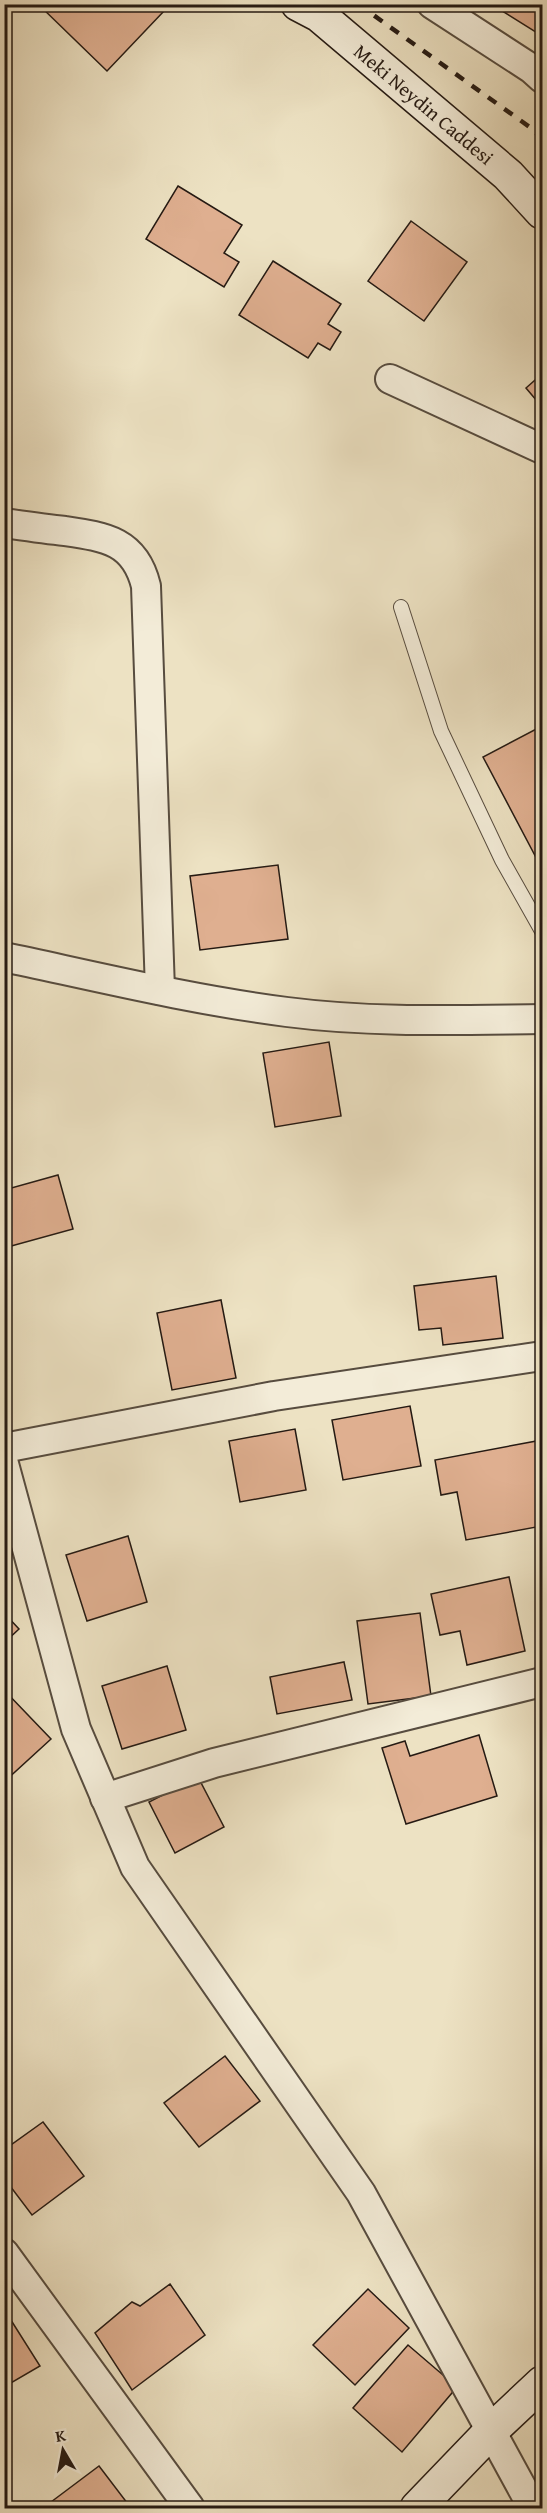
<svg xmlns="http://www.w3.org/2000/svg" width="547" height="2513" font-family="'Gentium Book Plus',serif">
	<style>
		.building { fill: #dfaf90; stroke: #251a13; stroke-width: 1.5 }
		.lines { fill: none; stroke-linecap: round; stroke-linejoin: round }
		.lane-casing { stroke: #574c3f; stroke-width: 16 }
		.street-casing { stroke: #574c3f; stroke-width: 32 }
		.secondary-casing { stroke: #251a13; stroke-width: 36 }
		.lane { stroke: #f3ecd8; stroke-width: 14 }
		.street { stroke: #f3ecd8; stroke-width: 28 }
		.secondary { stroke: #f3ecd8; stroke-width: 33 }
		.rail { stroke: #251a13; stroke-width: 4.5; stroke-dasharray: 10 10; stroke-linecap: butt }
		.labels { text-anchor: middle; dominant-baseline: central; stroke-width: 6; stroke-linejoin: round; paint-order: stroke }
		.street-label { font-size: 20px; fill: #251a13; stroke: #f3ecd8 }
	</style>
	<rect width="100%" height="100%" fill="#ede2c3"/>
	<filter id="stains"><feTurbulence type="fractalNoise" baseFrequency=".00333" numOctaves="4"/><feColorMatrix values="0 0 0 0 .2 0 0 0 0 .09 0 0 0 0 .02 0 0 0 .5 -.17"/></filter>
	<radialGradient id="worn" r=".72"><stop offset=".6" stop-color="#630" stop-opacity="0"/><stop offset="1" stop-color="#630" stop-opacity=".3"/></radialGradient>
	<g class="building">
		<path d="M38,4H157L164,11L107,71Z"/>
		<path d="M491,4H542V36Z"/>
		<path d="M178,186L242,225L224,253L239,262L224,287L146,239Z"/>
		<path d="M411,221L467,262L424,321L368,281Z"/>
		<path d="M273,261L341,304L328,324L341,332L330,350L318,343L308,358L239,315Z"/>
		<path d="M542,374V407L526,388Z"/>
		<path d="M542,726V864L540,865L483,757Z"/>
		<path d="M278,865L288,939L200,950L190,876Z"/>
		<path d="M329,1042L341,1116L275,1127L263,1053Z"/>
		<path d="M58,1175L73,1229L4,1248V1190Z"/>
		<path d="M496,1276L503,1338L443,1345L441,1328L419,1330L414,1286Z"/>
		<path d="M221,1300L236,1378L172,1390L157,1313Z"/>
		<path d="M410,1406L421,1466L343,1480L332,1420Z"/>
		<path d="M295,1429L306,1490L240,1502L229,1441Z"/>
		<path d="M542,1440V1526L466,1540L457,1492L441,1495L435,1460Z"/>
		<path d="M128,1536L147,1602L87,1621L66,1555Z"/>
		<path d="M509,1577L525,1651L467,1665L460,1631L440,1635L431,1594Z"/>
		<path d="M4,1613L19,1629L4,1643Z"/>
		<path d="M420,1613L431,1696L368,1704L357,1621Z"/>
		<path d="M344,1662L352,1700L277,1714L270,1677Z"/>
		<path d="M167,1666L186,1730L122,1749L102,1686Z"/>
		<path d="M4,1690L51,1739L4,1782Z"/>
		<path d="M479,1735L497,1796L406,1824L382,1748L405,1741L410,1756Z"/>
		<path d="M198,1777L224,1827L175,1853L149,1802Z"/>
		<path d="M225,2056L260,2101L199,2147L164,2103Z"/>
		<path d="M43,2122L84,2176L32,2215L4,2178V2150Z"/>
		<path d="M170,2284L205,2335L132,2390L95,2333L132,2302L140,2306Z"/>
		<path d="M368,2289L409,2328L355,2385L313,2345Z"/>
		<path d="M9,2317L40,2366L4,2387V2320Z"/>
		<path d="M408,2345L457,2387L402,2452L353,2408Z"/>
		<path d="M99,2466L131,2508H50L47,2505Z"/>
	</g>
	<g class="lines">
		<g class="lane-casing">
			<path id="lane" d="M401,607L441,731L502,860L542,931"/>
		</g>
		<g class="street-casing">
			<g id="street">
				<path d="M432,4L532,69L542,78"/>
				<path d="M390,379L542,449"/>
				<path d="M4,523C25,526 45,529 65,531C106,537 135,541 146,586L160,990"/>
				<path d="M4,957C98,977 192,1000 287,1012C372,1023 457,1020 542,1019"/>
				<path d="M4,1448L274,1396L542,1356"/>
				<path d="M4,1464L76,1729L135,1867L361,2193L533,2508"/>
				<path d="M105,1798L214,1763L542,1682"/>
				<path d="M4,2253L190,2508"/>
			</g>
		</g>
		<g class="secondary-casing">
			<g id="secondary">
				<path d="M298,4L319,15L508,175L542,212"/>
				<path d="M417,2508L492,2430L542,2383"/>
			</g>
		</g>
		<use href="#lane" class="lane"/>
		<use href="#street" class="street"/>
		<use href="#secondary" class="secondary"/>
		<path class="rail" d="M358,4L531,128L542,139"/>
	</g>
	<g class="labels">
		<g class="street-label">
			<text transform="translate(424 104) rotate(40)">Meki Neydin Caddesi</text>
		</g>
	</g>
	<rect width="547" height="2513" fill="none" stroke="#ede2c3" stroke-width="24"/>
	<rect x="6" y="6" width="535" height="2501" fill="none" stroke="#251a13" stroke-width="3"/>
	<rect x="12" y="12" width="523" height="2489" fill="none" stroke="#251a13" stroke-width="1.5"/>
	<g transform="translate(63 2450) rotate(350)" stroke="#f3ecd8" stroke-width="4.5" paint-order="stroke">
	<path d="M0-4.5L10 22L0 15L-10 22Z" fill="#251a13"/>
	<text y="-9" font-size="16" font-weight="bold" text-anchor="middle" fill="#251a13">K</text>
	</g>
	<rect width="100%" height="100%" filter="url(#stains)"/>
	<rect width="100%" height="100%" fill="url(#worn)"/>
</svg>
